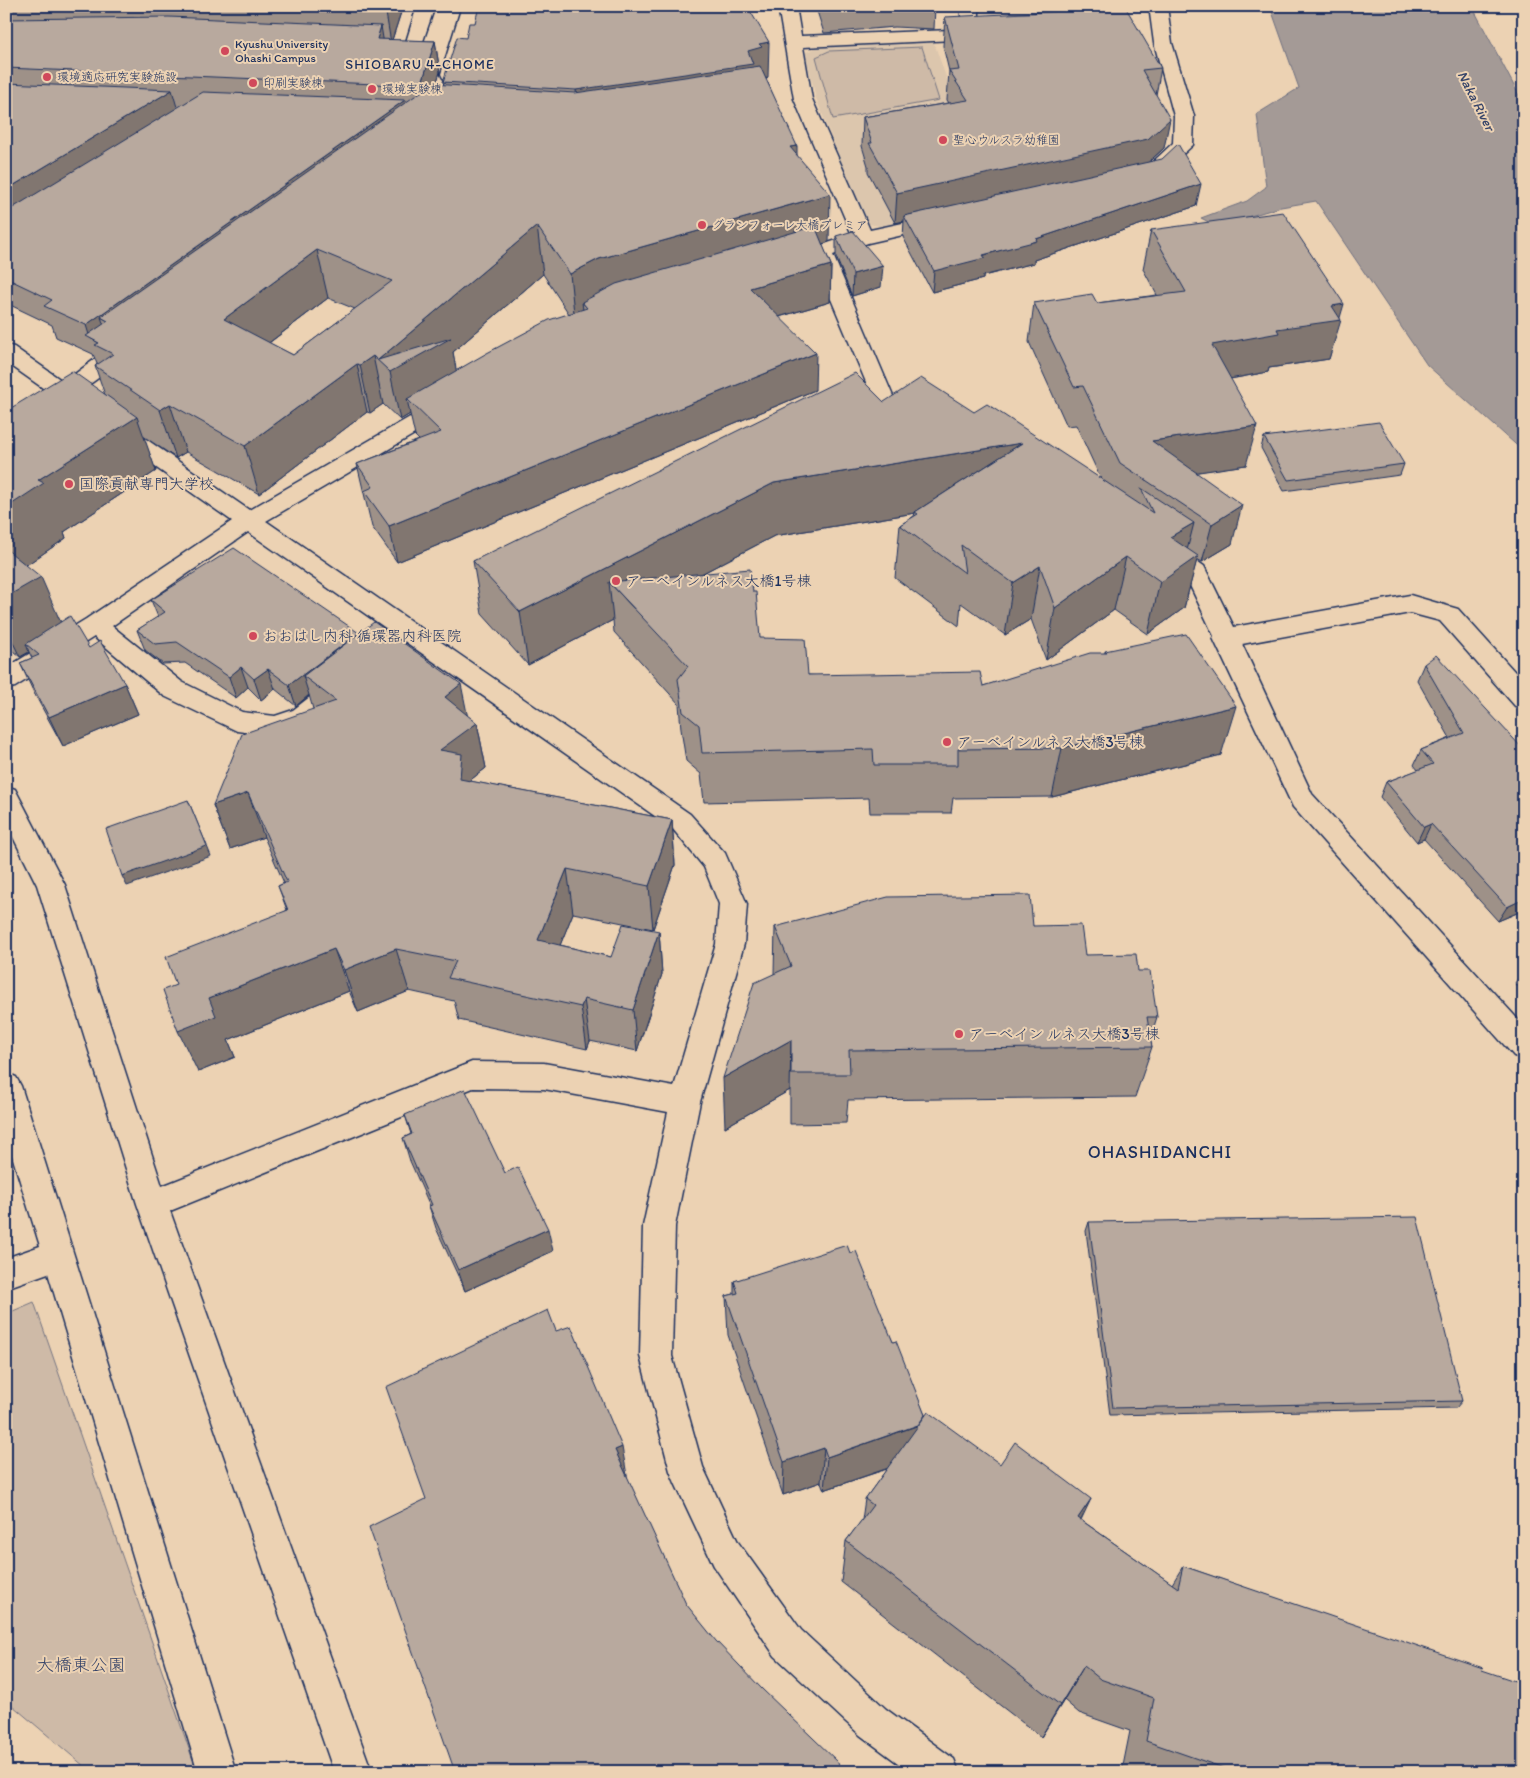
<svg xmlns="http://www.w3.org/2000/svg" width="1530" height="1778" font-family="Itim,'Klee One',sans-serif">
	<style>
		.built { fill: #dcc6ad }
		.green { fill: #cebaa7; stroke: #747482 }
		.water { fill: #a49a96; stroke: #6d6f80 }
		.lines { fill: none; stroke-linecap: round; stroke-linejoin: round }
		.minor-casing { stroke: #1b2f5e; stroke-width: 3 }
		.minor { fill: #ecd2b3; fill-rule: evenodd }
		.wall { fill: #9e9188; stroke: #1b2f5e; fill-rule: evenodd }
		.shaded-wall { fill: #81766f; stroke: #1b2f5e }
		.building { fill: #b8a99e; stroke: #1b2f5e; fill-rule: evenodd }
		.poi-dot { fill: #d1495b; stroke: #ecd2b3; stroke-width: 2 }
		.labels { text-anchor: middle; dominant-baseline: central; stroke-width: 4; stroke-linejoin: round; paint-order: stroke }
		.far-poi-label { font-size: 12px; fill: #1b2f5e; stroke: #ecd2b3; text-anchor: start }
		.far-neighbourhood-label { font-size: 14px; letter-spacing: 1px; fill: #1b2f5e; stroke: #ecd2b3 }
		.far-water-label { font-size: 14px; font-style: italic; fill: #364469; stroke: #ecd2b3 }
		.poi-label { font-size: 15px; fill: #1b2f5e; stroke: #ecd2b3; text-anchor: start }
		.quarter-label { font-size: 18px; letter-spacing: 1px; fill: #1b2f5e; stroke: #ecd2b3 }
		.near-park-label { font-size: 18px; fill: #364469; stroke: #ecd2b3 }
	</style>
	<rect width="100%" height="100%" fill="#ecd2b3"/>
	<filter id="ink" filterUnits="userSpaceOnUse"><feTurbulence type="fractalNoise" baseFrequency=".02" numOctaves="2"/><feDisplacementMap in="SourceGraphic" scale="10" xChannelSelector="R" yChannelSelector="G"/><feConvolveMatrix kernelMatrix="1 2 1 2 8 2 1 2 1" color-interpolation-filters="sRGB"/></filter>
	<g filter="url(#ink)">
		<path class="built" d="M933,40L952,94L1077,182L883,227L865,223L816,98L805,53L817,47Z"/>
		<g class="green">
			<path d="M922,47L939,100L833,119L816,57L829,51Z"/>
			<path d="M34,1302L197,1772H91L6,1700V1314Z"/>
		</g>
		<path class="water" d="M1270,6H1472L1524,105V452L1427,365L1316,201L1281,207L1216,226L1201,218L1247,201L1266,187L1257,114L1299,88Z"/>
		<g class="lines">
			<g class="minor-casing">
				<g id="minor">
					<path d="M417,6H435L420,50L394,55L376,53L373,49L376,45L406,42Z"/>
					<path d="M462,6H480L459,74L457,78L450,80L443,78L441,74Z"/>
					<path d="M778,6H796L801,36L951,30L961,25V6H979C979,29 980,34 955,40L803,47L812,99L870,230L940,215L947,217L950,221L947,225L868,243L833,255L898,408L921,415L924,420L921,425L913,427L881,418L815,261L790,268L783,266L780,262L783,258L852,235L794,99Z"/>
					<path d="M1149,6H1167L1172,43L1194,116L1193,145L1159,176L1152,178L1145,176L1142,172L1173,143L1174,116L1154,43Z"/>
					<path d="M126,340L134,342L137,347L134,352L79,392L90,400L93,405L90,410L82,412L74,410L6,362V345L14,347L64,382L118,342Z"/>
					<path d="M444,400L452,402L455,407L452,412L266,521L690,814L725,853L747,904L744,944L700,1102L675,1226L672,1356L703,1467L738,1542L801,1630L886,1709L954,1759L959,1772H910L860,1735L775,1656L714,1566L675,1483L670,1471L640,1356L643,1226L668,1112L544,1089L473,1088L170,1211L372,1772H334L137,1204L37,885L6,823V786L15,789L65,885L162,1186L472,1062L544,1063L674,1087L716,944L719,904L704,867L672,828L248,532L112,626L182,682L242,712L275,716L293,710L334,678L343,676L352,678L356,685L352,692L311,724L285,733L276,736L237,731L164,696L94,637L15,687L6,689V668L86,619L232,521L111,436L108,431L111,426L119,424L127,426L249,510L436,402Z"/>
					<path d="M1162,541L1170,543L1204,566L1234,627L1410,595L1458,609L1524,682V708L1515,706L1440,621L1410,613L1242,644L1312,794L1524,1026V1059L1514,1056L1293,807L1213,638L1214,636L1186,577L1154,555L1150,549L1154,543Z"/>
					<path d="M6,1073L16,1077L21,1086L236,1772H198L48,1273L6,1288V1258L40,1246L6,1136Z"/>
				</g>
			</g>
			<use href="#minor" class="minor"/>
		</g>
		<g class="wall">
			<path d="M6,6H403L392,40L435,41L440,72L436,84L444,85L443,82L768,77L766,78L797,155L829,242L822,244L831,265L830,302L779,317L815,390L397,562L372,527L357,464L419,440L415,436L410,414L400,420L383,404L370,413L367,412L259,494L186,452L176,458L143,436L156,471L64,532L66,538L26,565L61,622L89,648L125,684L138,714L63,746L34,693L20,663L32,658L29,652L20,657L6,645V411L105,395L95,366L97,364L93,354L56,337L52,325L6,303ZM543,274L569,314L456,371L453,352ZM328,298L355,309L293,355L269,343Z"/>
			<path d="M812,6H935L934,29L895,27L824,33L816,8H812Z"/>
			<path d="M945,17L1161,68L1156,95L1164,148L1150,161L1196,206L1034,260V263L983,276V279L932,292L903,237L904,221L895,223L868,172V166L862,146L863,117L949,103L947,100L949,71L943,46Z"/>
			<path d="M1151,230L1340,318L1329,359L1269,368L1268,372L1230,379L1246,465L1196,472L1232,544L1202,562L1197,559L1184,608L1148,634L1114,610L1046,660L1031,619L1005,635L961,603L959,626L895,578L900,525L914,516L915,513L774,536L703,573L760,638L808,675L983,686L1105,653V651L1221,755L1052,797L953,798L951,813H870L869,798L704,802L701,774L686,761L681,729L679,704L614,632L613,620L528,665L482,614L473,561L884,402L974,412L1101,479L1076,425L1067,426L1029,342L1034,303H1097L1157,295L1143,269Z"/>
			<path d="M836,236L881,287L852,296L836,257Z"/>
			<path d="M1264,437L1404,464L1400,475L1284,491L1261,448Z"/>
			<path d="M151,600L359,633L477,723L486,768L469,781L672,820L675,865L653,929L573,913L560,945L611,957L659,931L662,974L637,1051L590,1041L587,1049L459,1020L454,1001L409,991L358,1012L349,991L228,1040L235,1057L198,1072L176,985L287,910L278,886L284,883L264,837L230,849L213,805L313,709L309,695L296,706L275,689L261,700L248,687L236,698L185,663L163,664L145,650L137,630L158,617Z"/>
			<path d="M1424,664L1524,750V910L1498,921L1424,839L1417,842L1380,797L1386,782L1418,770L1414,765L1421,750L1450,738L1417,680Z"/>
			<path d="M1033,926L1085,955L1138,971L1157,1017L1150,1039L1152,1047L1135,1097L848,1100L846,1123L790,1124V1090L725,1127L774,974L775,927Z"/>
			<path d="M1524,969V993L1515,983Z"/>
			<path d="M405,1115L505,1173L553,1251L465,1291L436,1228L429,1206H430L410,1161L403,1138L411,1134Z"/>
			<path d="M1089,1222L1462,1401L1456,1408L1110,1415L1086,1231Z"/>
			<path d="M850,1253L893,1342L925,1415L1081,1520L1172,1584L1183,1566L1482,1670L1524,1772H1125L1122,1771L1130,1731L1079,1713L1064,1700L1041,1737L841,1582L846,1541L862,1520L865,1499L887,1469L824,1490L821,1482L783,1495L728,1335L726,1296L734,1294V1281Z"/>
		</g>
		<g class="shaded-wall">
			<path d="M388,6H403L391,43L386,13Z"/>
			<path d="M381,26L386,57L377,39Z"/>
			<path d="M435,41L440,72L426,116L421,86Z"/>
			<path d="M769,42L768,77L579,125L576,90L748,51L759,44Z"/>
			<path d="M172,90L181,121L6,228V190Z"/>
			<path d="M405,100L410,131L108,321L101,317L111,346L99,343L90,338L86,325Z"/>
			<path d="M1170,119L1164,148L1142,168L904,216V221L895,223L897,193Z"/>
			<path d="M797,146V194L790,147Z"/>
			<path d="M1201,184L1196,206L1034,260V263L983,276V279L932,292L934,271L1036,239Z"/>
			<path d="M830,194L829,242L603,307L587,308L582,302L584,318L575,323L570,274L599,259Z"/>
			<path d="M537,226L543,274L453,352L459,386L407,399L410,414L400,420L390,372L378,360Z"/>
			<path d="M317,250L328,298L237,367L224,319Z"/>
			<path d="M831,265L830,302L751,325L750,288Z"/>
			<path d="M883,266L881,287L852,296L853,274Z"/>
			<path d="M1344,304L1339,321L1341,320L1329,359L1269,368L1268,372L1202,384L1212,345L1277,329L1332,306Z"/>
			<path d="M816,353L815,390L397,562L389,526Z"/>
			<path d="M373,356L383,404L370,413L360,365Z"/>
			<path d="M357,364L367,412L259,494L245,446Z"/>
			<path d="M170,404L186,452L176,458L160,410Z"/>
			<path d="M137,417L156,471L64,532L66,538L22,568L41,577L64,630L26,644L29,652L20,657L6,628V508L38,480Z"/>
			<path d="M1257,426L1246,465L1145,480L1152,441Z"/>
			<path d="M1022,443L915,512V513L774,536L634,609L609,582L613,620L528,665L520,612L774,483Z"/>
			<path d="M1242,505L1232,544L1202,562L1212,524Z"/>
			<path d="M1194,523L1183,566L1198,556L1184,608L1148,634L1170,537Z"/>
			<path d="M1126,557L1114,610L1046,660L1055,608Z"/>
			<path d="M1040,566L1031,619L1005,635L1013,583Z"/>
			<path d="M359,633L364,653L303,676L309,695L296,706L289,685Z"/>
			<path d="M241,667L248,687L236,698L229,677Z"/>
			<path d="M268,669L275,689L261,700L254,679Z"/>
			<path d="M125,684L138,714L63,746L49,717Z"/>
			<path d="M461,684L470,728L477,723L486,768L468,782L472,799L440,750L445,697Z"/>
			<path d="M1236,706L1221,755L1052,797L1062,748Z"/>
			<path d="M248,793L264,837L230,849L213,805Z"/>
			<path d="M188,800L211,856L127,886L122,876Z"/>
			<path d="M672,820L675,865L653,929L649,886Z"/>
			<path d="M1431,824L1424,839L1417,842L1424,827Z"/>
			<path d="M567,869L573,913L545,983L538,940Z"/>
			<path d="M1524,899V910L1498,921L1507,907Z"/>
			<path d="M659,931L662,974L637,1051L633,1010Z"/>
			<path d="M334,949L349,991L228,1040L235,1057L198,1072L178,1031L209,998Z"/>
			<path d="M396,949L409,991L358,1012L344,970Z"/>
			<path d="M584,999L590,1041L587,1049L581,1007Z"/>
			<path d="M791,1040L790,1090L725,1127L723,1078Z"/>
			<path d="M548,1229L553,1251L465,1291L458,1270Z"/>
			<path d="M928,1422L921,1457L824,1490L827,1457Z"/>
			<path d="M622,1447L628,1481L615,1450Z"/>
			<path d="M824,1448L821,1482L783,1495L784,1462Z"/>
			<path d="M1091,1499L1071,1541L1078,1518Z"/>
			<path d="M1084,1666L1064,1700L1041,1737L1060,1705Z"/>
		</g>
		<g class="building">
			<path d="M237,6H388L386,13Z"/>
			<path d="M479,6H747L769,42L759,44L762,47L748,51L753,64L576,90L443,82L457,37L466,38L469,23H475Z"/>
			<path d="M1126,8L1161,68L1142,70L1170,119L1148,139L897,193L869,143H872L863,117L968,100L949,71L959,70L945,17Z"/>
			<path d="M169,17L381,26L377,39L435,41L421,86L6,68V19Z"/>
			<path d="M760,66L797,146L790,147L830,194L599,259L570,274L537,226L378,360L451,338L390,372L373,356L360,365L357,364L245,446L170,404L160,410L95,366L113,354L95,345L99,343L86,336L108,321L101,317L432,84L575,93ZM317,250L392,281L293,355L224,319Z"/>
			<path d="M6,83L172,90L6,190Z"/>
			<path d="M203,92L405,100L86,325L44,306L52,300L6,278V212Z"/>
			<path d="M1178,144L1201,184L1036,239L1037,241L983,255L985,258L934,271L904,216L1162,159Z"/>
			<path d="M1283,212L1344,304L1332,306L1341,320L1277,329L1279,333L1212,345L1257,426L1152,441L1242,505L1212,524L1120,463L1083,386L1074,387L1034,303L1092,294L1097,303L1186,292L1151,230Z"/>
			<path d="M815,226L831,265L750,288L816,353L389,526L364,491L373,487L357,464L441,432L407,399L487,353L549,320L587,308L582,302L616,284Z"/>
			<path d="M853,231L883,266L853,274L836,236Z"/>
			<path d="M72,371L137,417L38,480L44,483L6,508V411Z"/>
			<path d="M855,373L884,402L921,378L974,412L987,404L1153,513L1141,488L1194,523L1170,537L1198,556L1161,582L1126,557L1055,608L1040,566L1013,583L961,545L965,573L900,525L918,514L915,512L1022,443L774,483L520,612L473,561Z"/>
			<path d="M1379,422L1404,464L1288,480L1264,437Z"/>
			<path d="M234,548L359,633L289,685L268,669L254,679L241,667L229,677L177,642L155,644L137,630L165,612L151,600Z"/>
			<path d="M6,549L41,577L6,597Z"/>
			<path d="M750,569L753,592H756L760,638L805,639L808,675L980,672L983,686L1090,653H1107L1105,651L1186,634L1236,706L1062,748L958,749V765H874L873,749L702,753L699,725L683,712L678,679L688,666L609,582Z"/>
			<path d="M70,616L89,648L100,641L125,684L49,717L20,663L39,655L26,644Z"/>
			<path d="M374,622L461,684L445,697L477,723L440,750L462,754L460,779L672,820L649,886L567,869L538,940L611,957L623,924L659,931L633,1010L584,999L581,1007L448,978L456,961L396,949L344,970L334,949L209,998L216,1016L178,1031L163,990L176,985L166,957L288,910L278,886L287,882L248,793L213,805L242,734L336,701L303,676Z"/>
			<path d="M1436,655L1524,750V899L1507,907L1431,824L1424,827L1386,782L1433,764L1421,750L1464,733L1424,664Z"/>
			<path d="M188,800L207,846L122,876L106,829Z"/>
			<path d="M1030,895L1033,926L1081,925L1085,955L1136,954L1138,971H1150L1157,1017H1147L1152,1047L849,1050L850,1074H791V1040L723,1078L754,983L791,966L775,927L888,897Z"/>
			<path d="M465,1089L505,1173L518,1167L548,1229L458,1270L429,1206L432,1205L403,1138L412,1134L405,1115Z"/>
			<path d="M1417,1217L1462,1401L1113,1408L1089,1222Z"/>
			<path d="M847,1245L850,1253L856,1251L893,1342L896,1341L925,1415L918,1425L827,1457L824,1448L784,1462L726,1296L738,1293L734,1281Z"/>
			<path d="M548,1310L556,1331L571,1326L622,1447L615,1450L686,1604L716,1641L762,1689L838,1762L842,1772H455L369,1527L426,1499L386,1387Z"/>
			<path d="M928,1412L1000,1464L1015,1442L1091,1499L1078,1518L1178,1588L1183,1566L1483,1668L1482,1670L1524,1684V1772H1235L1146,1741L1154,1698L1100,1679L1084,1666L1060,1705L846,1541L873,1505L865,1499Z"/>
		</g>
	</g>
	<g class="poi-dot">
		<circle cx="225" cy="51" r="5"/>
		<circle cx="47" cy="77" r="5"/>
		<circle cx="253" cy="83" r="5"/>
		<circle cx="372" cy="89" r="5"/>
		<circle cx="943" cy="140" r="5"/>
		<circle cx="702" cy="225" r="5"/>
		<circle cx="69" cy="484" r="5"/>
		<circle cx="616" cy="581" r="5"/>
		<circle cx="253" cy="636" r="5"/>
		<circle cx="947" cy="742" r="5"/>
		<circle cx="959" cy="1034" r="5"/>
	</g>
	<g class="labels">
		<g class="far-poi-label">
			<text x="235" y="44">Kyushu University<tspan x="235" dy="14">Ohashi Campus</tspan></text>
			<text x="57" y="77">環境適応研究実験施設</text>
			<text x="263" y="83">印刷実験棟</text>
			<text x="382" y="89">環境実験棟</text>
			<text x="953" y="140">聖心ウルスラ幼稚園</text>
			<text x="712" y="225">グランフォーレ大橋プレミア</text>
		</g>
		<g class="far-neighbourhood-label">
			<text x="420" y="64">SHIOBARU 4-CHOME</text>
		</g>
		<g class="far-water-label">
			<text transform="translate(1476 101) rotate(63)">Naka River</text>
		</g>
		<g class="poi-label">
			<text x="79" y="484">国際貢献専門大学校</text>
			<text x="626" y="581">アーベインルネス大橋1号棟</text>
			<text x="263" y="636">おおはし内科 循環器内科医院</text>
			<text x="957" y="742">アーベインルネス大橋3号棟</text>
			<text x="969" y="1034">アーベイン ルネス大橋3号棟</text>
		</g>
		<g class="quarter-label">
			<text x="1160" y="1152">OHASHIDANCHI</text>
		</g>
		<g class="near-park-label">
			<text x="81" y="1665">大橋東公園</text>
		</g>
	</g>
	<rect width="1530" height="1778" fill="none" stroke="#ecd2b3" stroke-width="25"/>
	<rect x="12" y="12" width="1505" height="1753" fill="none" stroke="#1b2f5e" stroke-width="2" filter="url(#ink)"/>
</svg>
